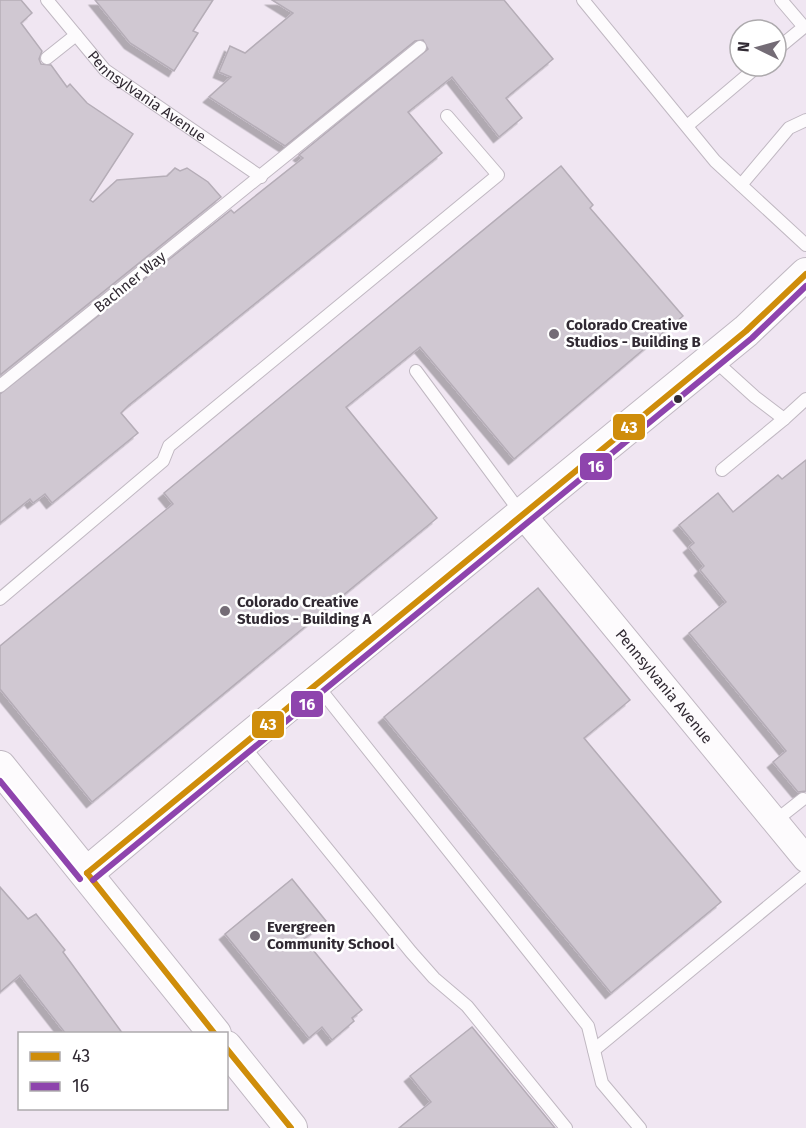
<svg xmlns="http://www.w3.org/2000/svg" width="806" height="1128" font-family="'Fira Sans',sans-serif">
	<style>
		.building { fill: #d0c8d2; stroke: #b5adb7; stroke-width: 1.5; filter: url(#shadow) }
		.lines { fill: none; stroke-linecap: round; stroke-linejoin: round }
		.service-casing { stroke: #c0b8c2; stroke-width: 14 }
		.minor-casing { stroke: #c0b8c2; stroke-width: 28 }
		.tertiary-casing { stroke: #c0b8c2; stroke-width: 34 }
		.service { stroke: #fdfbfd; stroke-width: 12 }
		.minor { stroke: #fdfbfd; stroke-width: 26 }
		.tertiary { stroke: #fdfbfd; stroke-width: 32 }
		.bus-1-casing { stroke: #fff; stroke-width: 10 }
		.bus-2-casing { stroke: #fff; stroke-width: 10 }
		.bus-1 { stroke: #cf8d0a; stroke-width: 6 }
		.bus-2 { stroke: #8e44ad; stroke-width: 6 }
		.poi-dot { fill: #746c76; stroke: #fff; stroke-width: 2 }
		.bus-dot { fill: #312a33; stroke: #fff; stroke-width: 2 }
		.labels { text-anchor: middle; dominant-baseline: central; stroke-width: 5; stroke-linejoin: round; paint-order: stroke }
		.street-label { font-size: 15px; fill: #312a33; stroke: #fff }
		.poi-label { font-size: 15px; font-weight: bold; fill: #312a33; stroke: #fff; text-anchor: start }
		.line-badge { stroke: #fff; stroke-width: 2 }
		.badge-label { font-size: 16px; text-anchor: middle; font-weight: bold; fill: #fff }
	</style>
	<defs>
		<filter id="shadow"><feDropShadow dx="-5.5" dy="5.5" stdDeviation="0" flood-color="#0004"/></filter>
	</defs>
	<rect width="100%" height="100%" fill="#f0e6f2"/>
	<g class="building">
		<path d="M0,0H21L32,13L21,23L42,51L39,59L41,64L51,65L67,87L70,84L87,103L133,134L90,200L93,202L117,180L167,176L175,168L180,171L187,168L208,182L221,197L0,375Z"/>
		<path d="M95,0H213L193,31L198,33L174,71L130,43Z"/>
		<path d="M272,0H504L553,59L506,98L522,118L499,137L452,77L408,112L442,153L129,405L121,413L138,433L52,503L45,494L33,503L30,499L0,523V394L231,210L234,213L303,158L299,155L428,49L423,40L415,41L285,146L209,97L231,77L219,72L230,46L245,53L293,13Z"/>
		<path d="M561,166L593,205L590,208L683,316L514,459L420,347L346,407L437,518L92,802L0,689V646L173,504L164,493Z"/>
		<path d="M806,460V791L798,792L773,762L786,751L689,633L726,602L700,570L704,566L689,547L694,543L679,525L718,493L733,512L778,475L782,479Z"/>
		<path d="M538,588L630,700L584,738L721,902L611,993L384,717Z"/>
		<path d="M292,879L326,921L304,939L362,1010L352,1018L354,1021L332,1040L322,1027L309,1038L225,934Z"/>
		<path d="M0,887L28,919L36,914L65,950L63,952L123,1034H66L20,975L0,992Z"/>
		<path d="M472,1027L555,1128H399L431,1102L410,1076Z"/>
	</g>
	<g class="lines">
		<g class="service-casing">
			<g id="service">
				<path id="s1" d="M47,0L105,70L261,177"/>
				<path d="M583,0L715,161L806,245"/>
				<path d="M776,50L804,27L781,0"/>
				<path d="M47,58L76,35"/>
				<path d="M687,126L758,66"/>
				<path d="M741,185L789,128L806,120"/>
				<path d="M713,359L755,397L784,419L806,399"/>
				<path d="M416,371L521,513"/>
				<path d="M0,386L420,47"/>
				<path d="M722,470L784,419"/>
				<path d="M0,599L163,461L169,446L498,175L447,116"/>
				<path d="M316,684L588,1026L602,1083L640,1128"/>
				<path d="M242,744L411,952L434,978L467,1006L566,1128"/>
				<path d="M775,821L803,799"/>
				<path d="M594,1050L806,875"/>
			</g>
		</g>
		<g class="minor-casing">
			<g id="minor">
				<path id="s2" d="M523,515L806,859"/>
			</g>
		</g>
		<g class="tertiary-casing">
			<g id="tertiary">
				<path d="M0,767L215,1034"/>
				<path d="M87,873L241,744L746,331L806,274"/>
				<path d="M226,1047L291,1128"/>
			</g>
		</g>
		<use href="#service" class="service"/>
		<use href="#minor" class="minor"/>
		<use href="#tertiary" class="tertiary"/>
		<g class="bus-1-casing">
			<g id="bus-1">
				<path d="M87,873L746,331L806,274"/>
				<path d="M87,873L215,1034"/>
				<path d="M226,1048L291,1128"/>
			</g>
		</g>
		<g class="bus-2-casing">
			<g id="bus-2">
				<path d="M0,781L80,879"/>
				<path d="M93,880L752,338L806,286"/>
			</g>
		</g>
		<use href="#bus-1" class="bus-1"/>
		<use href="#bus-2" class="bus-2"/>
	</g>
	<g class="poi-dot">
		<circle cx="554" cy="334" r="6"/>
		<circle cx="225" cy="611" r="6"/>
		<circle cx="255" cy="936" r="6"/>
	</g>
	<circle class="bus-dot" cx="678" cy="399" r="5"/>
	<g class="labels">
		<g class="street-label">
			<text stroke="none"><textPath href="#s1" startOffset="140">Pennsylvania Avenue</textPath></text>
			<text transform="translate(130 282) rotate(-39)">Bachner Way</text>
			<text stroke="none"><textPath href="#s2" startOffset="222">Pennsylvania Avenue</textPath></text>
		</g>
		<g class="poi-label">
			<text x="566" y="325">Colorado Creative<tspan x="566" dy="17">Studios - Building B</tspan></text>
			<text x="237" y="602">Colorado Creative<tspan x="237" dy="17">Studios - Building A</tspan></text>
			<text x="267" y="927">Evergreen<tspan x="267" dy="17">Community School</tspan></text>
		</g>
	</g>
	<g class="line-badge">
		<rect x="612" y="413" width="34" height="28" rx="6" fill="#cf8d0a"/>
		<rect x="579" y="452" width="34" height="29" rx="6" fill="#8e44ad"/>
		<rect x="290" y="690" width="34" height="28" rx="6" fill="#8e44ad"/>
		<rect x="251" y="710" width="34" height="29" rx="6" fill="#cf8d0a"/>
	</g>
	<g class="badge-label">
		<text x="629" y="433">43</text>
		<text x="596" y="472">16</text>
		<text x="307" y="710">16</text>
		<text x="268" y="730">43</text>
	</g>
	<rect x="18" y="1032" width="210" height="78" fill="#ffffff" stroke="#adaaad" stroke-width="1.5"/>
	<rect x="30" y="1052" width="30" height="9" fill="#cf8d0a" stroke="#adaaad" stroke-width="1.5"/>
	<text x="72" y="1062" font-size="18" fill="#312a33">43</text>
	<rect x="30" y="1082" width="30" height="9" fill="#8e44ad" stroke="#adaaad" stroke-width="1.5"/>
	<text x="72" y="1092" font-size="18" fill="#312a33">16</text>
	<g transform="translate(758 48) rotate(275)"><circle r="28" fill="#ffffff" stroke="#adaaad" stroke-width="1.5"/>
	<path d="M0-4.5L10 22L0 15L-10 22Z" fill="#746c76"/>
	<text y="-9" font-size="16" font-weight="bold" text-anchor="middle" fill="#312a33">N</text>
	</g>
</svg>
